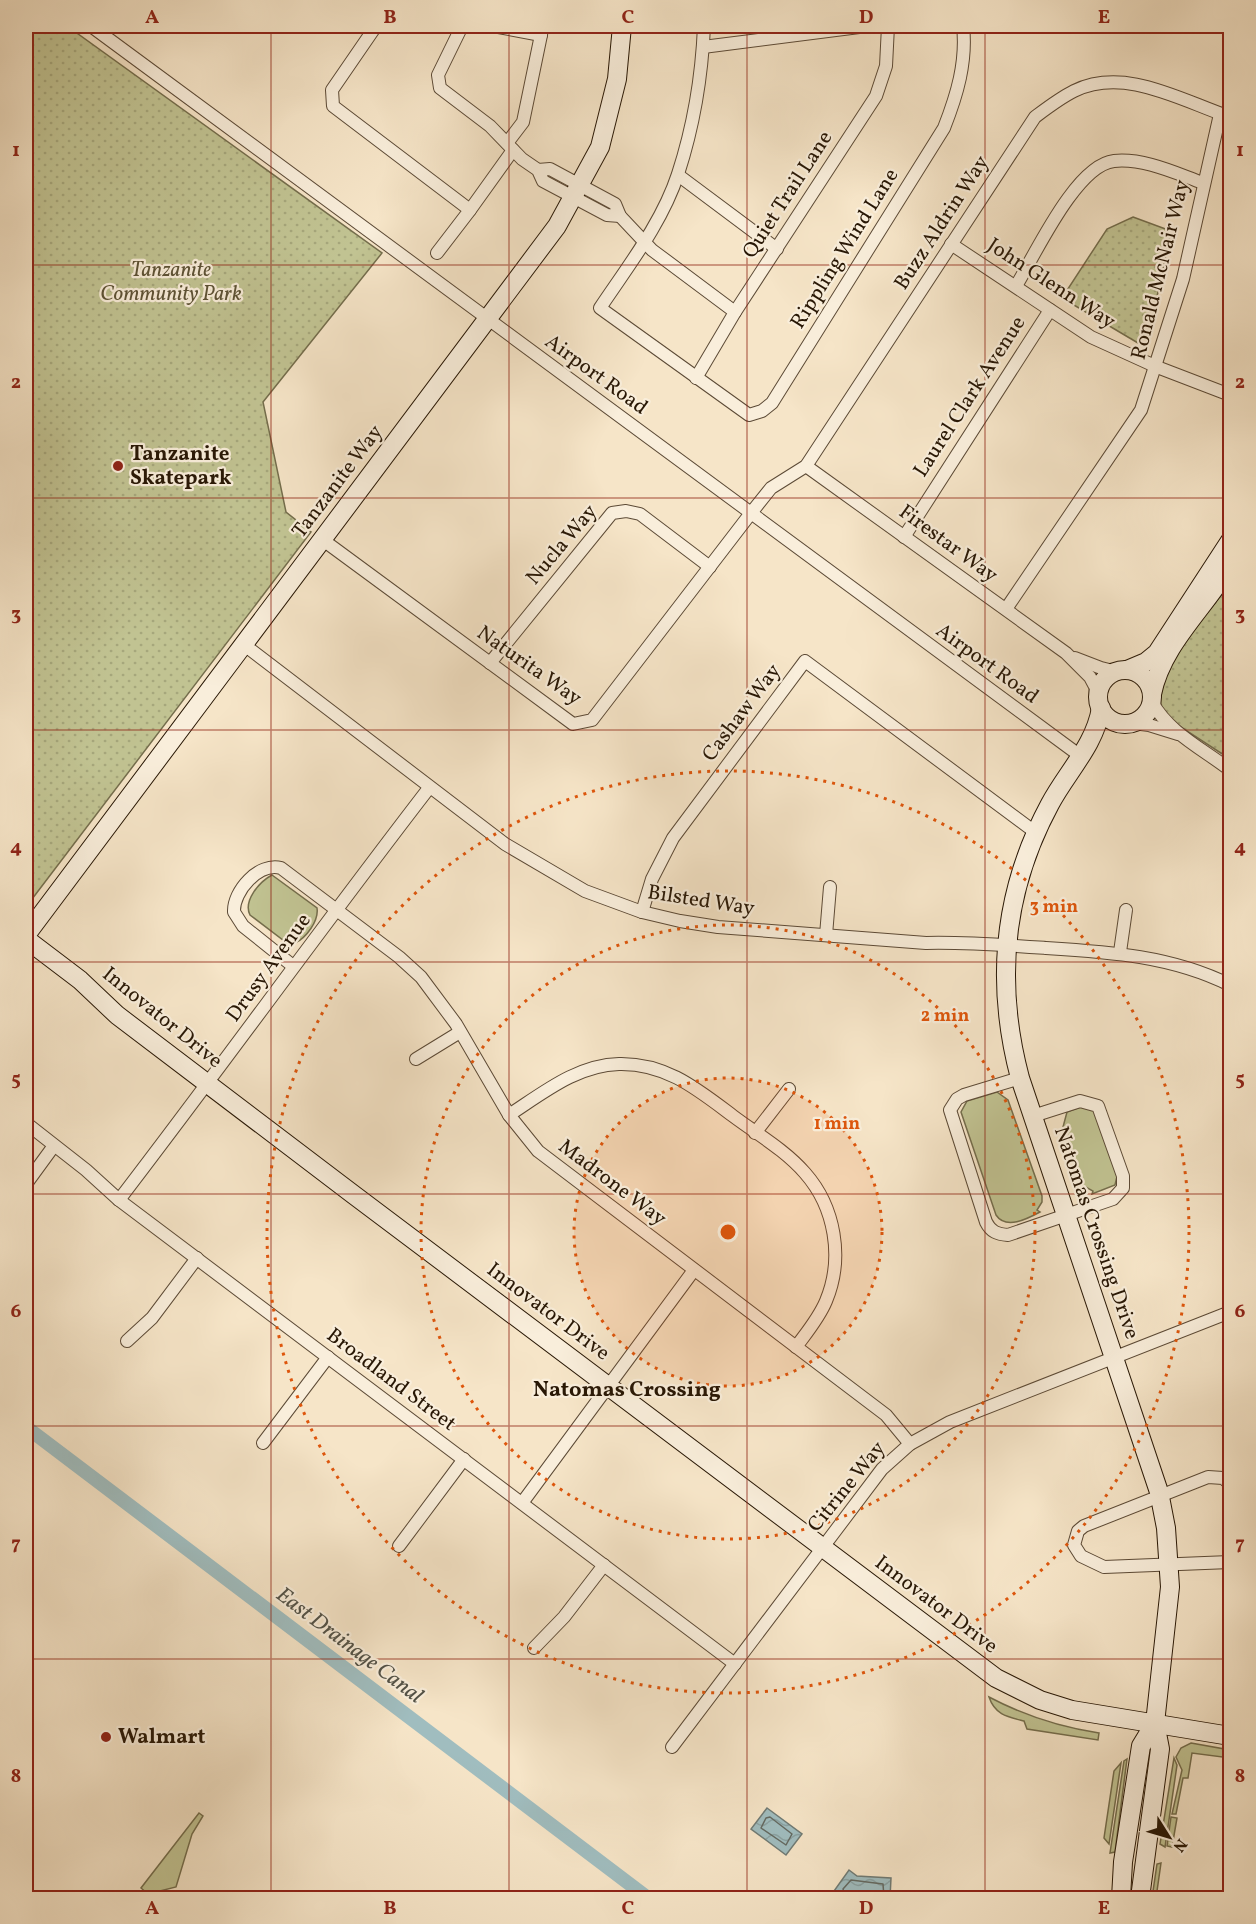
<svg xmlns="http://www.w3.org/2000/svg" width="1256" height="1924" font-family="Vollkorn,serif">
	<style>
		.grass { fill: #c1c392; stroke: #746d4c; stroke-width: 1.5 }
		.park { fill: url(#park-dots); stroke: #746d4c; stroke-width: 1.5 }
		.water { fill: url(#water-waves); stroke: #707b75; stroke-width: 1.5 }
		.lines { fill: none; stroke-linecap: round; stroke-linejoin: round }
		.shore { stroke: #646a62; stroke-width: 1.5 }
		.canal { stroke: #a0bdbf; stroke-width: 14 }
		.street-casing { stroke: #5c4a36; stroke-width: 14 }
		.secondary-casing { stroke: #281705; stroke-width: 20 }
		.street { stroke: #f9eedb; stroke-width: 12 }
		.secondary { stroke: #f9eedb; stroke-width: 18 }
		.grid { fill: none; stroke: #8f2418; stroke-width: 1.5; stroke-opacity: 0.55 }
		.ring { fill: none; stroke: #de560c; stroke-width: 3; stroke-dasharray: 3 6 }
		.poi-dot { fill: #8f2418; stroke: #f9eedb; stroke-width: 2 }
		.labels { text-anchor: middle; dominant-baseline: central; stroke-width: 4.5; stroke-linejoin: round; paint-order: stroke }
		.street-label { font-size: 21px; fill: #281705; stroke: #f9eedb }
		.park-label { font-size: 21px; font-style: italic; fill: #5e5336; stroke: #f9eedb }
		.poi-label { font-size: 21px; font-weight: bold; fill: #281705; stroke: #f9eedb; text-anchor: start }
		.neighbourhood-label { font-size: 22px; font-weight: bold; fill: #281705; stroke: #f9eedb }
		.water-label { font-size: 22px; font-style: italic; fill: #525146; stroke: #f9eedb }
		.centre { fill: #de560c; stroke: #f9eedb; stroke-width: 3 }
		.ring-label { font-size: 18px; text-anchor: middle; font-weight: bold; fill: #de560c; stroke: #f9eedb; stroke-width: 4.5; stroke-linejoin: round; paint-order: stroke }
		.neatline { fill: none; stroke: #8f2418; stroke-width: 2 }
		.grid-label { font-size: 20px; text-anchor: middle; font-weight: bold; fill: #8f2418 }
	</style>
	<defs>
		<pattern id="park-dots" width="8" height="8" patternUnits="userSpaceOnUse" patternTransform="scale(1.5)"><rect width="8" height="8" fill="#c1c392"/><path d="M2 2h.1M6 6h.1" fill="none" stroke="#a6a77c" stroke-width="1.8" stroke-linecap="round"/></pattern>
		<pattern id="water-waves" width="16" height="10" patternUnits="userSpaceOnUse" patternTransform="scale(1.5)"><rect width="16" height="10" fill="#a0bdbf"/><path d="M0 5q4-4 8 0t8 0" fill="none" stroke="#8aa2a3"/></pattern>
	</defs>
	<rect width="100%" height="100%" fill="#f6e5c8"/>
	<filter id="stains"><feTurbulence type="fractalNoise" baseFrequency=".00333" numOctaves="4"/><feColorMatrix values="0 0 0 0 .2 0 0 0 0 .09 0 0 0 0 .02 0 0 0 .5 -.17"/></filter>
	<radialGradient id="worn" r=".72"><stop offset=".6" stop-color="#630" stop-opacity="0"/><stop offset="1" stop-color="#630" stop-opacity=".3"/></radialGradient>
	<g class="grass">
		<path d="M272,875L317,908C319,921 306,938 295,943L283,940L250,915C243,901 259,882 272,875Z"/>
		<path d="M997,1092L1008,1100L1042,1196V1202L1037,1210L1040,1212C1027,1219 1006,1230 996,1215L961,1112L967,1101Z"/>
		<path d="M1083,1106L1094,1108L1118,1172L1115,1185L1092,1194L1093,1191L1082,1185L1063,1127L1067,1112Z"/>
		<path d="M989,1697C1025,1716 1059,1727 1099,1733L1098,1740L1027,1729L1024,1721C1008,1717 995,1715 989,1697Z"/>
		<path d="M1191,1743L1230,1750V1758L1192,1753L1188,1778H1183L1176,1814H1172L1182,1770L1176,1757L1181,1748Z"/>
		<path d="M1174,1758L1177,1765L1165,1847L1160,1844Z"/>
		<path d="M1127,1759L1115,1852L1110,1853L1124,1761Z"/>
		<path d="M1121,1763L1109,1844L1104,1838L1114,1771Z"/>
		<path d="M199,1813L203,1816L192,1834L176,1887L148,1894L141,1888Z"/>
		<path d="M1171,1817L1177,1818L1172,1847L1167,1846Z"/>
		<path d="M1161,1863L1156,1898H1152L1157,1864Z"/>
	</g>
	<g class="park">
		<path d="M26,26H67L382,253L263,402L286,512L311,532L26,907Z"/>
		<path d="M1133,217L1171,231L1149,334L1138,343L1062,298L1107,229Z"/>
		<path d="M1230,584V759L1173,722L1158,702L1172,656Z"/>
	</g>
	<g class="water">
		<path d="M767,1808L802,1834L786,1855L751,1829Z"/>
		<path d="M849,1870L857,1876L891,1878L890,1898H844L834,1891Z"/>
	</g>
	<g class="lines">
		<g class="shore">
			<path d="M770,1817L792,1834L786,1845L761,1828L766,1818Z"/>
			<path d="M846,1898L843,1889L851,1880L883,1884L884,1898"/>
		</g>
		<path class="canal" d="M26,1427L648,1898"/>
		<g class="street-casing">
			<g id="street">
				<path d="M91,26L1079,755"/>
				<path d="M376,26L332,90L333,106L470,210L437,253"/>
				<path d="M462,26L438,75L440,88L490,126L522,159L538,170L543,181L607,215L620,216"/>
				<path d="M493,26L541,35L542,26"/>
				<path d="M704,26C702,74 693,128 678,174C662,223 628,266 600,308L749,415L762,411L772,403L944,128C957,95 967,62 963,26"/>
				<path d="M703,47L867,26"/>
				<path d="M507,143L523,122L541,35"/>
				<path d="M538,170L550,169L615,204L620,216L652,250L735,312"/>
				<path d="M678,175L777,249"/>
				<path d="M470,210L513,150"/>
				<path d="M951,244L1091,337L1157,367L1230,395"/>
				<path d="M1016,286C1035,255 1076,165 1114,161C1144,158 1175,173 1203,183"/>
				<path d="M696,378L735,312L876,96L886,66L888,26"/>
				<path d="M806,466L1066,653L1090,677L1099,694"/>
				<path d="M904,537L1050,310"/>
				<path d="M323,540L573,724L592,720L751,513L771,488L806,466L1035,117C1047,108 1060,98 1074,91C1125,66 1182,101 1230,117"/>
				<path d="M1006,609L1141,410L1183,279L1220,114"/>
				<path d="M243,644L505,844L585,891L642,912L680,921L718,927L926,943C967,942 1006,945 1046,948C1110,952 1172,956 1230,985"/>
				<path d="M1075,658L1101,668L1117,672"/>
				<path d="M490,663L612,513L626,511L640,514L710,567"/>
				<path d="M1152,702C1169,733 1203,749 1230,770"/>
				<path d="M1133,723L1149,725L1178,734"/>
				<path d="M642,912L652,879L673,838L805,661L1035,832"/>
				<path d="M826,935L830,887"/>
				<path d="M1120,952L1126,910"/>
				<path d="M293,966L243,926L234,912C233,891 259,862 281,868L399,957L421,977L456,1024L509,1115L538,1151L886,1415L910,1444"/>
				<path d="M416,1059L460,1032"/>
				<path d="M1020,1078L964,1095L957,1099L950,1110L986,1222C991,1232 997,1234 1008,1235L1113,1199L1123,1188V1176L1098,1106L1080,1101L1033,1116"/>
				<path d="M509,1115C543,1093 577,1065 619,1064C666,1063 697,1089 733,1116C757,1134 785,1150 805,1173C835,1207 844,1258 826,1301C819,1318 807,1332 796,1347"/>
				<path d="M26,1123L86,1170L119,1200L735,1664"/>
				<path d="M755,1133L789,1089"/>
				<path d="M26,1184L53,1147"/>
				<path d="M119,1200C224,1063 324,924 429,788"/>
				<path d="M127,1341L152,1318L197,1258"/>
				<path d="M263,1443L328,1357"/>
				<path d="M1230,1484L1223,1478L1208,1477L1084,1526L1078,1531L1074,1545L1081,1556L1104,1567L1230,1562"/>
				<path d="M522,1503L694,1270"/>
				<path d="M399,1546L464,1459"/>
				<path d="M534,1648L564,1617L604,1565"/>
				<path d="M672,1747L882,1469L910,1444L950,1422L1230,1312"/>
			</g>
		</g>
		<g class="secondary-casing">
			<g id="secondary">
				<path d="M1127,670L1146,662L1157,653L1230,541"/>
				<circle cx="1125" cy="697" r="27"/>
				<path d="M1152,694C1162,644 1206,607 1230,565"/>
				<path d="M1101,708C1095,745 1067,772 1050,804C1003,891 995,984 1020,1078L1159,1492L1166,1528L1170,1587L1155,1723L1160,1749L1140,1898"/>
				<path d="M26,935L557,226L600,147L617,79L622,26"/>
				<path d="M26,939L80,980L117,1015L354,1195L996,1678L1040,1700L1072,1710L1230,1736"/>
				<path d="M1121,1898L1123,1862L1141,1746L1155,1723"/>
			</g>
		</g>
		<use href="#street" class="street"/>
		<use href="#secondary" class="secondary"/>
	</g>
	<path class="grid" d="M271,26V1898M509,26V1898M747,26V1898M985,26V1898M26,265H1230M26,498H1230M26,730H1230M26,962H1230M26,1194H1230M26,1426H1230M26,1659H1230"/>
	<circle cx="728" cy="1232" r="154" fill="#de560c" fill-opacity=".12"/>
	<g class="ring">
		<circle cx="728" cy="1232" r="154"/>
		<circle cx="728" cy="1232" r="307"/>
		<circle cx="728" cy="1232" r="461"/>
	</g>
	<g class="poi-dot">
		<circle cx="118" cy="466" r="6"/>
		<circle cx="106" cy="1737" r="6"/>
	</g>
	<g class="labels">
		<g class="street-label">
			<text transform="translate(788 195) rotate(-57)">Quiet Trail Lane</text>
			<text transform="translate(942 223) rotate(-57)">Buzz Aldrin Way</text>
			<text transform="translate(845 249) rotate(-58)">Rippling Wind Lane</text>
			<text transform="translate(1161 270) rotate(-76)">Ronald McNair Way</text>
			<text transform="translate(1051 284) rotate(33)">John Glenn Way</text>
			<text transform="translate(596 375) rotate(36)">Airport Road</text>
			<text transform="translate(970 397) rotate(-57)">Laurel Clark Avenue</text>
			<text transform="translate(338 482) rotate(-53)">Tanzanite Way</text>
			<text transform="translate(948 544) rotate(36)">Firestar Way</text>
			<text transform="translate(562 545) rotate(-50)">Nucla Way</text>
			<text transform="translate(987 664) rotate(36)">Airport Road</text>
			<text transform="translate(529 666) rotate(35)">Naturita Way</text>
			<text transform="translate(742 713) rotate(-53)">Cashaw Way</text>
			<text transform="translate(701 901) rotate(9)">Bilsted Way</text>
			<text transform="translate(269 968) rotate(-54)">Drusy Avenue</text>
			<text transform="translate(162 1018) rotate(39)">Innovator Drive</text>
			<text transform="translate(612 1183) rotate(37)">Madrone Way</text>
			<text transform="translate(1096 1233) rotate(71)">Natomas Crossing Drive</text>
			<text transform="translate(548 1312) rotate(37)">Innovator Drive</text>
			<text transform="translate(391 1380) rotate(37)">Broadland Street</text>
			<text transform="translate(847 1487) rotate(-51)">Citrine Way</text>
			<text transform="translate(936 1605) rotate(37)">Innovator Drive</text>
		</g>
		<g class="park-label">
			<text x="171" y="270">Tanzanite<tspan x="171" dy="24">Community Park</tspan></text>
		</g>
		<g class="poi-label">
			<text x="130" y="454">Tanzanite<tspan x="130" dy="24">Skatepark</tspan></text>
			<text x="118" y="1737">Walmart</text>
		</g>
		<g class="neighbourhood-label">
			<text x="627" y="1390">Natomas Crossing</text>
		</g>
		<g class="water-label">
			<text transform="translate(349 1646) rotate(37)">East Drainage Canal</text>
		</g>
	</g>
	<circle cx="728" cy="1232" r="9" class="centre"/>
	<g class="ring-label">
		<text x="1054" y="912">3 min</text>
		<text x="945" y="1021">2 min</text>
		<text x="837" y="1129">1 min</text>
	</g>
	<rect width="1256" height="1924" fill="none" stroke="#f6e5c8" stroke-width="66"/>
	<g transform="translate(1169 1837) rotate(127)" stroke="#f9eedb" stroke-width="4.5" paint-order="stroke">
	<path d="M0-4.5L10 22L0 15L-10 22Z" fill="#281705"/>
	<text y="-9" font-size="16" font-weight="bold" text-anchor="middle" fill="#281705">N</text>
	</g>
	<rect x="33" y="33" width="1190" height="1858" class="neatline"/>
	<g class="grid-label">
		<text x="152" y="23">A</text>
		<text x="390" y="23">B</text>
		<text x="628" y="23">C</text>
		<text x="866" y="23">D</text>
		<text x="1104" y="23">E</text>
		<text x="16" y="156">1</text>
		<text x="1240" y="156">1</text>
		<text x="16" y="388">2</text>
		<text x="1240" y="388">2</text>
		<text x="16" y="620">3</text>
		<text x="1240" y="620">3</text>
		<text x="16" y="853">4</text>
		<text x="1240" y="853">4</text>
		<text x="16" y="1085">5</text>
		<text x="1240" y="1085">5</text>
		<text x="16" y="1317">6</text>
		<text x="1240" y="1317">6</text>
		<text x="16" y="1549">7</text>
		<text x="1240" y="1549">7</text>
		<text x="16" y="1782">8</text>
		<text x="1240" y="1782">8</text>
		<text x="152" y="1914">A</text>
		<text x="390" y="1914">B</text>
		<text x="628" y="1914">C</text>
		<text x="866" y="1914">D</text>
		<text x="1104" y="1914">E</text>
	</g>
	<rect width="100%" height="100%" filter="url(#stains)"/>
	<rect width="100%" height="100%" fill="url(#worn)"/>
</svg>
